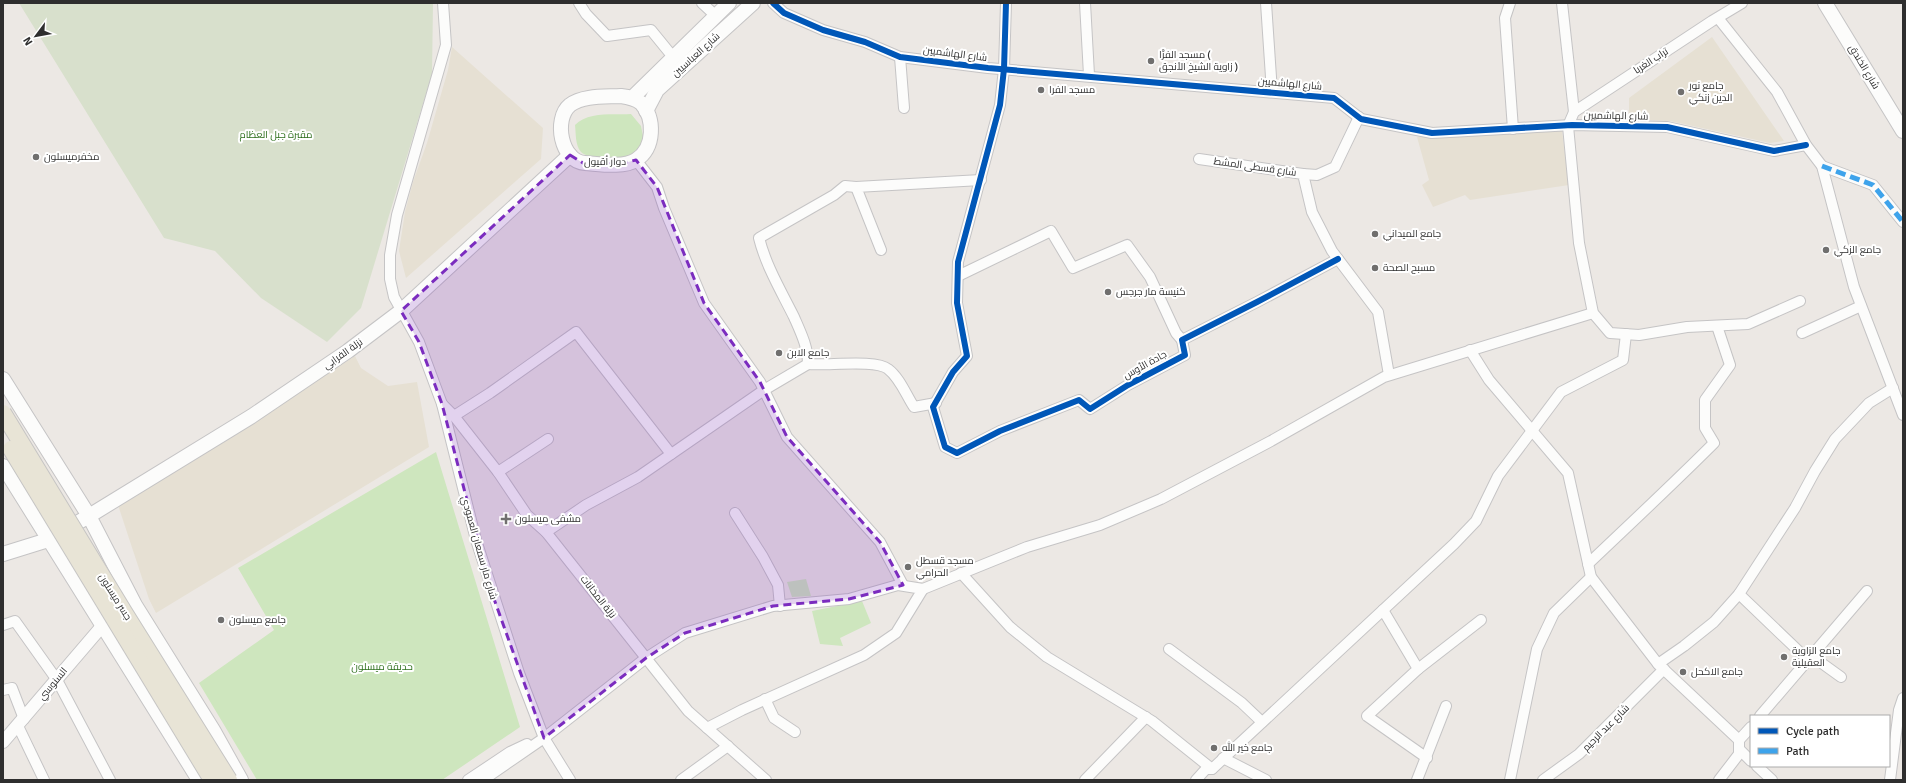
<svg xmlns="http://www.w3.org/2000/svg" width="1906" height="783" font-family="Signika,Cairo,sans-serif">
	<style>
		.education { fill: #e6e0d3 }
		.green { fill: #cee6be }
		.cemetery { fill: #d8e0cc }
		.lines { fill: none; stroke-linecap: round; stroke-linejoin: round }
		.minor-casing { stroke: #c5c4c5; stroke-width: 12 }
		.tertiary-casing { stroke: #c5c4c5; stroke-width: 14 }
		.secondary-casing { stroke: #c5c4c5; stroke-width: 16 }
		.minor { stroke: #fcfcfb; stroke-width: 10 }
		.tertiary { stroke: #fcfcfb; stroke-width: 12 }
		.secondary { stroke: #fcfcfb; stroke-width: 14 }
		.primary-bridge-casing { stroke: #c6c5c4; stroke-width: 18; stroke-linecap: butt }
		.primary-bridge { stroke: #e8e4d6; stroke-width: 16 }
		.quiet { stroke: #3ea3eb; stroke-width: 5; stroke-dasharray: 10 5; stroke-linecap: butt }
		.cycleway-casing { stroke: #fff; stroke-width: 8 }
		.cycleway { stroke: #0057b8; stroke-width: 6 }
		.marked { fill: #7b2cbf; fill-opacity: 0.2; stroke: #7b2cbf; stroke-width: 3; stroke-dasharray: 8 5; stroke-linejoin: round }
		.poi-dot { fill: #706f6e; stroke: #fff; stroke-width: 1.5 }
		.labels { text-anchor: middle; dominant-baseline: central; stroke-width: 4; stroke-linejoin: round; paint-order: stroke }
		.street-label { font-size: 10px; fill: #2e2e2e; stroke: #fff }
		.poi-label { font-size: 10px; fill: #2e2e2e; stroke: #fff; text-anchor: start }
		.park-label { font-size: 10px; fill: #2c6e1b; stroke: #fff }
	</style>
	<rect width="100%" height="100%" fill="#ece8e4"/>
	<g class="education">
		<path d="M1712,37L1784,141L1770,143L1670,121L1629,119V98Z"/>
		<path d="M452,47L543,128L541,159L406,278L399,251L405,212L413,182L427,143L448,70Z"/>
		<path d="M1562,131L1569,185L1470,200L1465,195L1433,207L1422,185L1429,180L1417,137Z"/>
		<path d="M355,356L361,368L388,386L417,382L429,447L156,613L149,599L118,505Z"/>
	</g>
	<g class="green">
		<path d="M631,114L641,126L644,141L632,157C621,157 588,160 581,152C575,145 576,133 575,125C588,111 613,115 631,114Z"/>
		<path d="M436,452L520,727L442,780H257L199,683L274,630L238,568Z"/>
		<path d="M806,579L811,596L792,597L787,582Z"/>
		<path d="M862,601L871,623L840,638L843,646L820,644L812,611Z"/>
	</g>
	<path class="cemetery" d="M19,3H433L432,74L361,308L327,342L261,298L215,251L164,238Z"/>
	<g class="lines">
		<g class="minor-casing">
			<g id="minor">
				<path d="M443,3L446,45L397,215L390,255V279L394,297L419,342L442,404L476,540L519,673L544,738L570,780"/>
				<path d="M579,3L586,14L607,36L651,30L673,57"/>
				<path d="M702,3L716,16"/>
				<path d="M773,3L784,13L823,30L865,42L900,57L988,68L1334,98L1361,119L1432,133L1572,125L1667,127L1774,151L1806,145"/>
				<path d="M1006,3L1004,69L1000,105L958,262L957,303L967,356L953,372L933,407L945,447L957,453L1000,431L1079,400L1090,409L1128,385L1185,355L1182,340L1257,302L1338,259"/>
				<path d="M1085,3L1089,75"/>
				<path d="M1266,3L1272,92"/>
				<path d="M1510,3L1505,18L1513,129"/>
				<path d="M1562,3L1574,112"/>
				<path d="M1742,3L1712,21L1574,112L1568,126L1579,243L1593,313L1610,333L1639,335L1687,327L1748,324L1800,301"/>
				<path d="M1718,18L1777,92L1806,145L1822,166L1854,287L1903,415"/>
				<path d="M900,57L904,108"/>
				<path d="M1199,159L1303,174L1312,212L1332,251L1378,312L1389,375"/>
				<path d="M636,160L657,187L664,208L704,303L760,382L787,437L880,542L903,585"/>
				<path d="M1822,166L1873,185L1903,222"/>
				<path d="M1303,174L1317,175L1335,167L1359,117"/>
				<path d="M856,187L845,186L834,195L759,238C766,266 781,291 794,317C801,333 808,347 808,364C826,366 876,359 888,369C900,378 906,395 914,407L936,403"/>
				<path d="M881,250L856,187L981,180"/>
				<path d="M958,276L1051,231L1073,268L1127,245L1150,277L1176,333L1182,340"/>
				<path d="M1802,333L1861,306"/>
				<path d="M1470,350L1489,380L1568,473L1591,577L1658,664L1739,740"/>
				<path d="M442,404L454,416L498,472L527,515L546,532L688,711L766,780"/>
				<path d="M454,416L490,393L576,332L671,454"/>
				<path d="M498,472L548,439"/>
				<path d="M735,513L763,557L778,585L780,606"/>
				<path d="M546,532L586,505L638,477L764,390L808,364"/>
				<path d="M1588,564C1630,524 1673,484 1714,443L1705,428V400L1730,365L1717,326"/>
				<path d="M961,573L1010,627L1047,657L1152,721L1212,769"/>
				<path d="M923,589L1027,547L1100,525L1161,499L1271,441L1384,377L1593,313"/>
				<path d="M1739,594L1808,660L1816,659L1841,677"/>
				<path d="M1383,610L1418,669L1367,716L1427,758"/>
				<path d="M3,625L15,621L57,680L110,780"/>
				<path d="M1169,649L1242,703L1262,722"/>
				<path d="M1658,664L1684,646L1714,622L1739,594L1795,508L1815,471L1835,439L1869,403L1893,388"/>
				<path d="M1418,669L1481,620"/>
				<path d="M3,690L12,688L24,719"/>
				<path d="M765,699L774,718L795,732"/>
				<path d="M1760,716L1867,591"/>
				<path d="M18,726L44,780"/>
				<path d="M1739,749L1751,761"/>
				<path d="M1223,758L1266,780"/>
				<path d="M1757,766L1772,780"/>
				<path d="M468,780L510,752L527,744"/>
				<path d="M483,780L544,738L646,658L685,633L773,606L849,599L898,585L923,589L896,633L864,655L742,710L707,728"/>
				<path d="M681,780L728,746"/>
				<path d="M1085,780L1146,717"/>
				<path d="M1196,780L1206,769H1212L1454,544L1476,521L1498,476L1561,392L1623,360L1626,334"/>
				<path d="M1417,780L1446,706"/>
				<path d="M1510,780L1537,649L1554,613L1591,577"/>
				<path d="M1543,780L1579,754L1664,669"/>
				<path d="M1719,780L1739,754V740L1751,727"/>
				<path d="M1890,780L1899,710L1903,698"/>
			</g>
		</g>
		<g class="tertiary-casing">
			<path id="tertiary" d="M3,742L103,625"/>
		</g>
		<g class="secondary-casing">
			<g id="secondary">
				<path d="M1825,3L1903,131"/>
				<path d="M621,96C628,97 635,98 641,103C655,118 655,148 636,160C623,168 600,164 585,163C561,162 553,119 570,105C583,95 606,97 621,96Z"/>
				<path d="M632,98L729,3"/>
				<path d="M646,111L657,90L753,3"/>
				<path d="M3,379L89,516L135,605L213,730L241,780"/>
				<path d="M3,466L199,780"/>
				<path d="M3,554L48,540L89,516L252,416L348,351L401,311L570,155"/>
			</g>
		</g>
		<use href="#minor" class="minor"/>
		<use href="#tertiary" class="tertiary"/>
		<use href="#secondary" class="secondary"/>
		<g class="primary-bridge-casing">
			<g id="primary-bridge">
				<path d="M3,413L124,612L229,780"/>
				<path d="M11,449L212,780"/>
			</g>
		</g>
		<use href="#primary-bridge" class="primary-bridge"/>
		<path class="quiet" d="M1822,166L1873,185L1903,222"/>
		<g class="cycleway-casing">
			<g id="cycleway">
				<path d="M773,3L784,13L823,30L865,42L900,57L988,68L1334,98L1361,119L1432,133L1572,125L1667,127L1774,151L1806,145"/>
				<path d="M1006,3L1004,69L1000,105L958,262L957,303L967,356L953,372L933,407L945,447L957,453L1000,431L1079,400L1090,409L1128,385L1185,355L1182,340L1257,302L1338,259"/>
			</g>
		</g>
		<use href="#cycleway" class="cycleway"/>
	</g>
	<path class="marked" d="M570,155L583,163L620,164L636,160L657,187L704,303L760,382L787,437L880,542L903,585L849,599L773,606L685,633L646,658L544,738L489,585L442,404L419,342L401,311Z"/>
	<g class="poi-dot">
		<circle cx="1151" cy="61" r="4"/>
		<circle cx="1041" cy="90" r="4"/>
		<circle cx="1681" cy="92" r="4"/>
		<circle cx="36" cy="157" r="4"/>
		<circle cx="1375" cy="234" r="4"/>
		<circle cx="1826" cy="250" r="4"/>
		<circle cx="1375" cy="268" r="4"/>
		<circle cx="1108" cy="292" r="4"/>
		<circle cx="779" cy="353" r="4"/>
		<path d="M504 513h4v4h4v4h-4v4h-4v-4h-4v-4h4z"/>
		<circle cx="908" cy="567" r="4"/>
		<circle cx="221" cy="620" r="4"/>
		<circle cx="1784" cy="657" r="4"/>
		<circle cx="1683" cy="672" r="4"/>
		<circle cx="1214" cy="748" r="4"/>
	</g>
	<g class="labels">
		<g class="street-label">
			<text transform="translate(955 54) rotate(7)">شارع الهاشميين</text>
			<text transform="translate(696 55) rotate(-42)">شارع العباسيين</text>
			<text transform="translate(1651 61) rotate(-33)">تراب الغربا</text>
			<text transform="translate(1864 67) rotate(59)">شارع الخندق</text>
			<text transform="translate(1290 84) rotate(5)">شارع الهاشميين</text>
			<text transform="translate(1616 116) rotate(1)">شارع الهاشميين</text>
			<text x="605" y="162">دوار أقيول</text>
			<text transform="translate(1255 167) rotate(8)">شارع قسطى المشط</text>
			<text transform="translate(343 354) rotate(-35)">نزلة الفرابي</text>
			<text transform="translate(1145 365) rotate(-29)">جادة الأوس</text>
			<text transform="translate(479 548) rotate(74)">شارع مار سمعان العمودي</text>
			<text transform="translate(115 597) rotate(58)">جسر ميسلون</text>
			<text transform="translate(598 597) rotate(52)">نزلة المخانات</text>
			<text transform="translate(53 684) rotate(-50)">السنوسي</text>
			<text transform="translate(1606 728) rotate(-45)">شارع عبد الرحيم</text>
		</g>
		<g class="poi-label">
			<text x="1159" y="55">مسجد الفرَّا (<tspan x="1159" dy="12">زاوية الشيخ الأنجق )</tspan></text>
			<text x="1689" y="86">جامع نور<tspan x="1689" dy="12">الدين زنكي</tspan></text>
			<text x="1049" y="90">مسجد الفرا</text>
			<text x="44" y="157">مخفرميسلون</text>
			<text x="1383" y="234">جامع الميداني</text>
			<text x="1834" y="250">جامع الزكي</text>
			<text x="1383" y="268">مسبح الصحة</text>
			<text x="1116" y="292">كنيسة مار جرجس</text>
			<text x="787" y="353">جامع الابن</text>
			<text x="515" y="519">مشفى ميسلون</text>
			<text x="916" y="561">مسجد قسطل<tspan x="916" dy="12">الحرامي</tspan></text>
			<text x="229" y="620">جامع ميسلون</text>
			<text x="1792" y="651">جامع الزاوية<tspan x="1792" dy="12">العقيلية</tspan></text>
			<text x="1691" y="672">جامع الاكحل</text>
			<text x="1222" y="748">جامع خير الله</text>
		</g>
		<g class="park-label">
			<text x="276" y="135">مقبرة جبل العظام</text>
			<text x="382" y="667">حديقة ميسلون</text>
		</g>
	</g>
	<rect width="1906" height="783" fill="none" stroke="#2e2e2e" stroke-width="8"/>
	<rect x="1750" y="715" width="140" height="52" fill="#ffffff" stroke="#ababab"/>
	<rect x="1758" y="728" width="20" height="6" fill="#0057b8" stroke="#ababab"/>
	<text x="1786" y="735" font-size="12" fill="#2e2e2e">Cycle path</text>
	<rect x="1758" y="748" width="20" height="6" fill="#3ea3eb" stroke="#ababab"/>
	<text x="1786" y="755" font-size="12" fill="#2e2e2e">Path</text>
	<g transform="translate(36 36) rotate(238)" stroke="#ffffff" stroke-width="3" paint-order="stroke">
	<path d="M0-3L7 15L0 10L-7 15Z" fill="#2e2e2e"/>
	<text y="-6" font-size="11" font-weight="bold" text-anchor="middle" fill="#2e2e2e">N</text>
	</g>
</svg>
